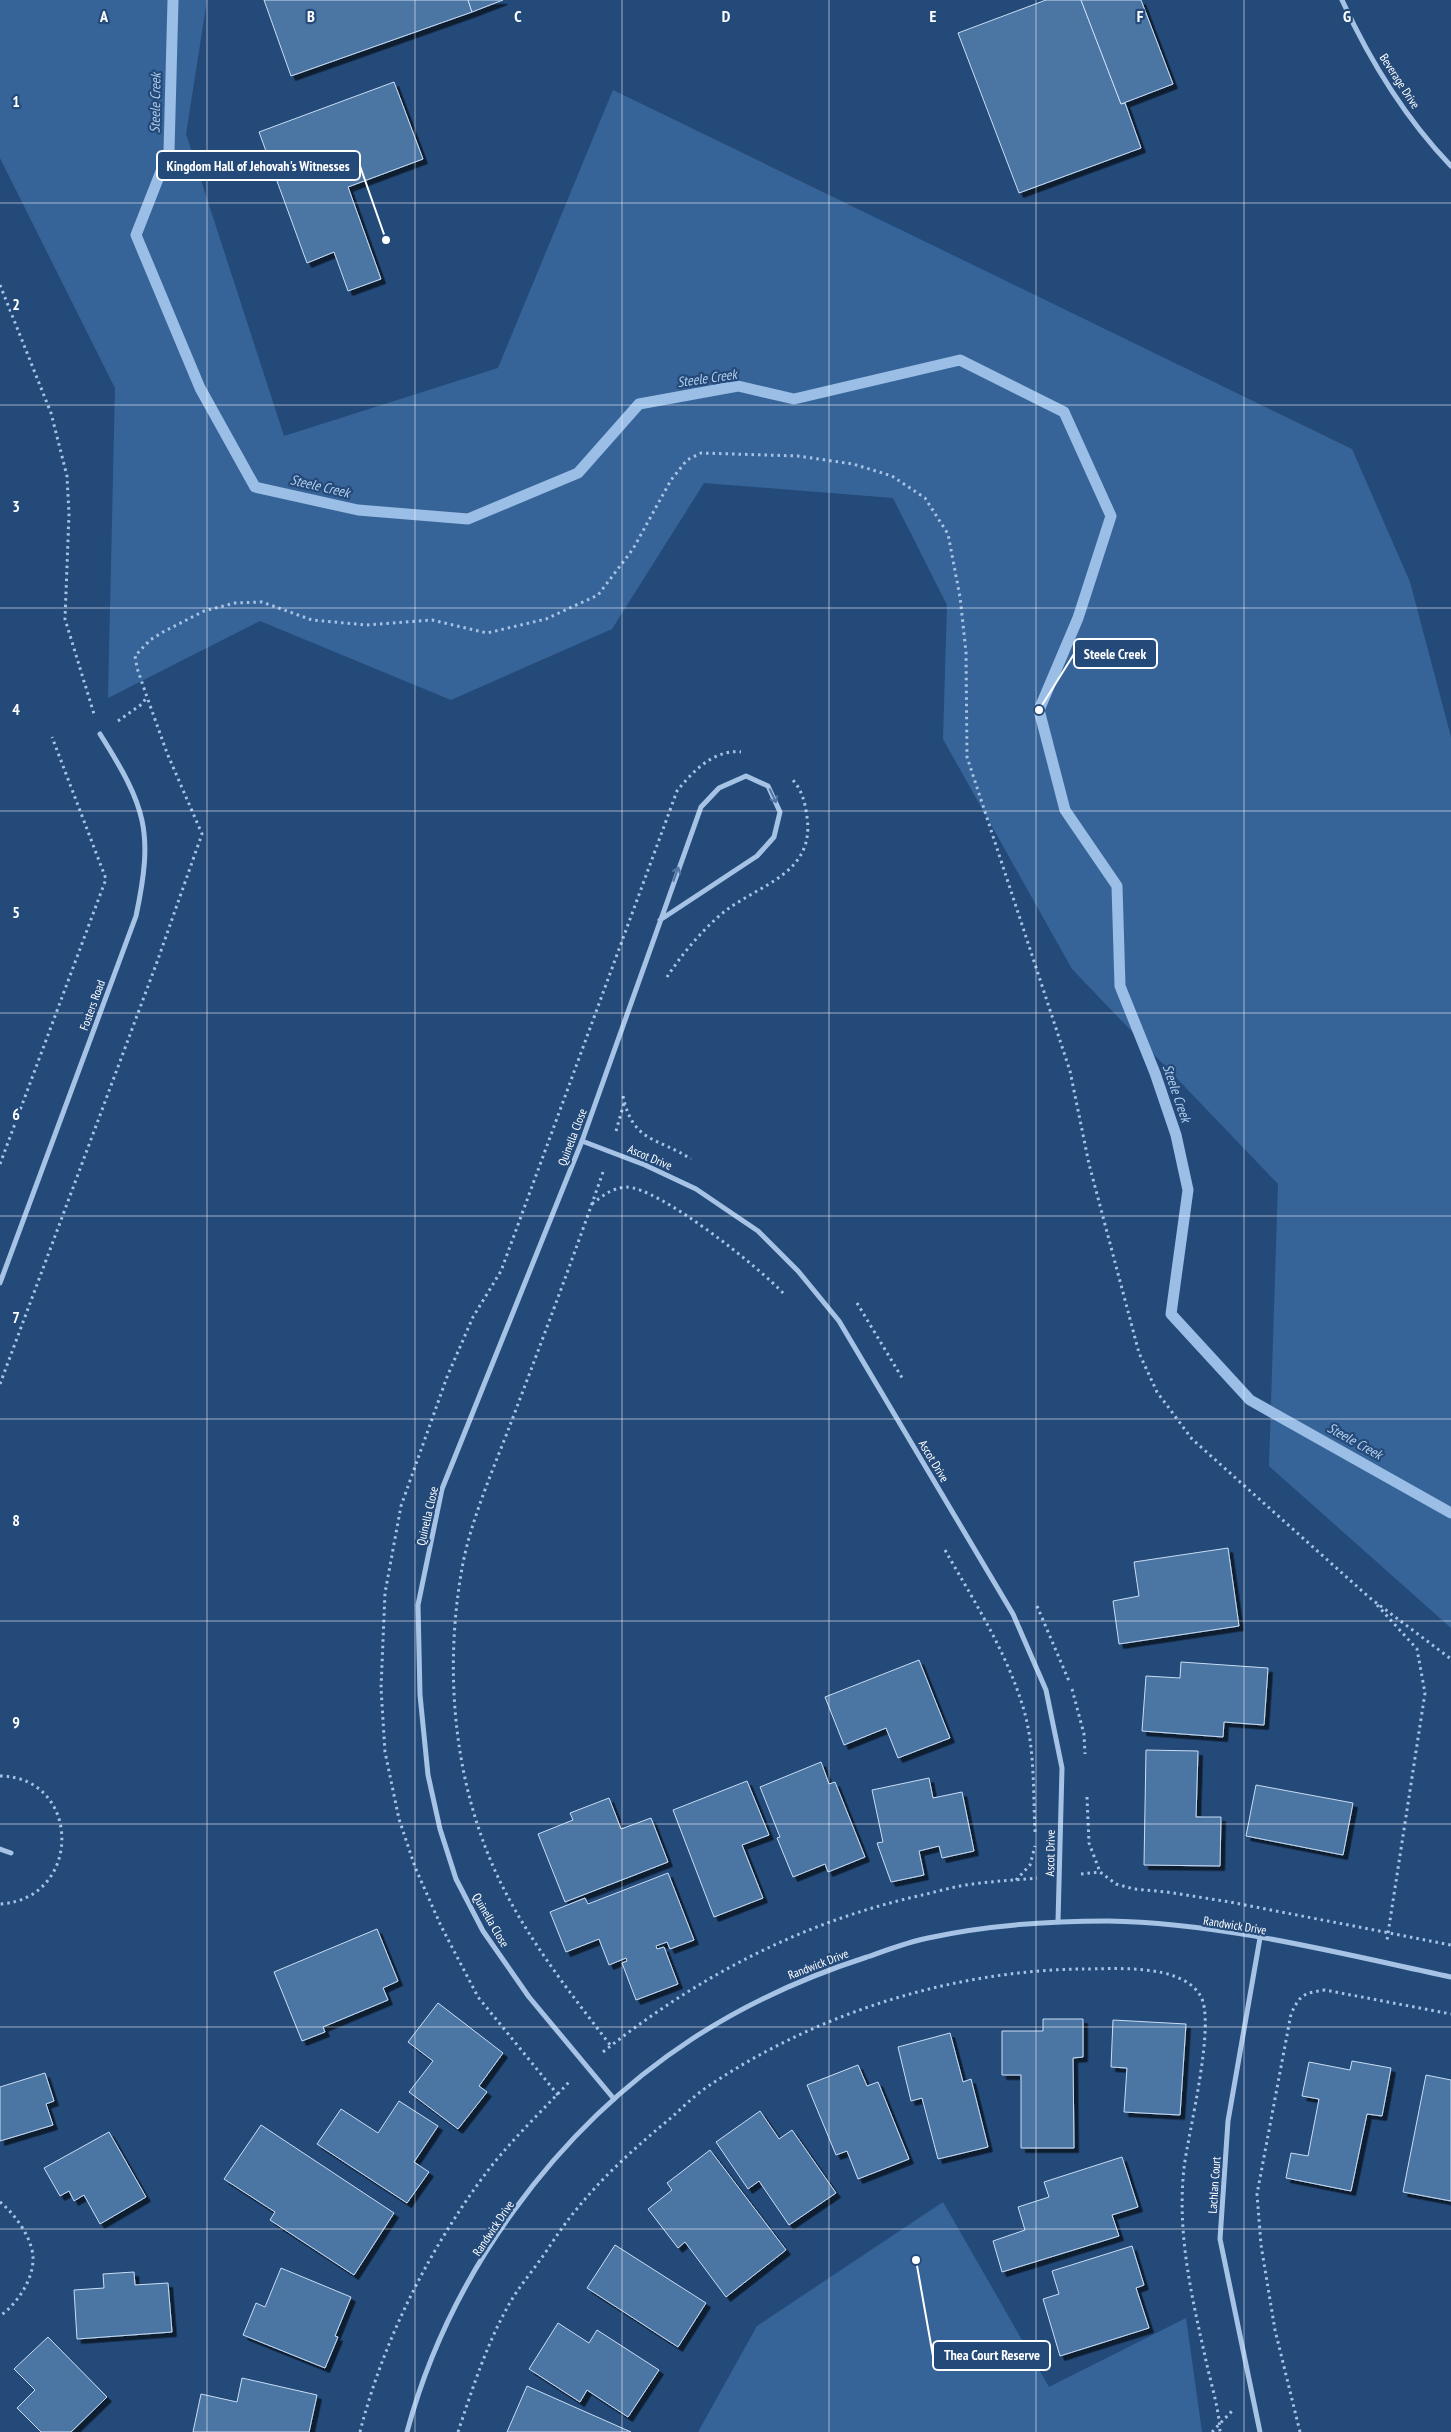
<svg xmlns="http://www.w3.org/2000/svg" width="1451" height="2432" font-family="'PT Sans Narrow',sans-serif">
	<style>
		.green { fill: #376498 }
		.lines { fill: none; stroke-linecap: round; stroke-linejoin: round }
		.stream { stroke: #9abee5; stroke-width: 11 }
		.building { fill: #4c74a3; stroke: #c9ddf4; filter: url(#shadow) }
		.path { stroke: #a6c3e5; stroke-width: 3; stroke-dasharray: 2.5 4; stroke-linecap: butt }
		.minor { stroke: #a6c3e5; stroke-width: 5 }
		.oneway { stroke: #52749f }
		.grid { fill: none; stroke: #fff; stroke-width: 1; stroke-opacity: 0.55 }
		.labels { text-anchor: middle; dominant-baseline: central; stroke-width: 4.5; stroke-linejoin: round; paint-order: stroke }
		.street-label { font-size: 12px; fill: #fff; stroke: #244a7a }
		.water-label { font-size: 14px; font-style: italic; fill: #b1cdec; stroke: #244a7a }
		.grid-label { font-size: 16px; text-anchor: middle; font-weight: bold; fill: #fff; stroke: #244a7a; stroke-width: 4.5; stroke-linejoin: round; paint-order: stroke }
		.leader { fill: none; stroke: #fff; stroke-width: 2 }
		.callout-dot { fill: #fff; stroke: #244a7a; stroke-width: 2 }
		.callout { fill: #244a7a; stroke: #fff; stroke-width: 2 }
		.callout-label { font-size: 14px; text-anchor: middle; font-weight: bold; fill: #fff }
	</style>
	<defs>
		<filter id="shadow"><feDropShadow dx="4.5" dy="4.5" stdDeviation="0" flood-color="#0009"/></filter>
	</defs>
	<rect width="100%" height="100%" fill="#244a7a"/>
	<g class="green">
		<path d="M0,0H207L186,134L284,436L498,368L613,90L1352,449L1410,582L1451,737V1628L1269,1466L1278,1184L1072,969L943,739L947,605L893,498L704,483L612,629L451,700L260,621L108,698L115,388L0,158Z"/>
		<path d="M943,2202L1049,2387L1186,2318L1202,2432H698L757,2326Z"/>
	</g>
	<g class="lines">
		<path class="stream" d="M173,0L169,151L136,235L200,388L255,487L358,510L468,519L578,473L639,404L738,386L794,399L960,360L1064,412L1111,516L1078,618L1039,710L1065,810L1117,886L1120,986L1155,1073L1176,1135L1188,1190L1171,1314L1250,1400L1451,1513"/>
	</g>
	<g class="building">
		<path d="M264,0H468L472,12L291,76Z"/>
		<path d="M468,0H503L472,12Z"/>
		<path d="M1046,0H1081L1121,104L1125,103L1141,148L1019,193L958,33Z"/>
		<path d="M1081,0H1141L1173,84L1121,104Z"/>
		<path d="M394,82L423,159L348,187L381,279L348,291L334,252L307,263L259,132Z"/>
		<path d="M1228,1548L1239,1626L1119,1644L1113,1601L1139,1596L1134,1562Z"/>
		<path d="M919,1660L950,1738L898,1758L886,1728L844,1745L825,1697Z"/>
		<path d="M1181,1662L1268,1668L1264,1725L1224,1722L1223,1737L1142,1731L1146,1676L1180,1678Z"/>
		<path d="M1146,1750L1198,1751L1196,1817H1221L1220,1866L1144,1865Z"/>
		<path d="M821,1762L829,1784L835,1782L865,1857L828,1872L825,1864L793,1877L777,1838L780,1837L760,1787Z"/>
		<path d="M929,1778L933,1798L962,1792L974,1851L942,1858L939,1846L919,1851L924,1875L891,1882L877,1843L883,1842L872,1790Z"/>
		<path d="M747,1781L769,1835L742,1845L763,1898L714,1917L673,1810Z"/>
		<path d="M1256,1785L1353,1803L1343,1855L1246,1836Z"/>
		<path d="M609,1798L621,1829L651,1818L668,1862L565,1902L538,1834L573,1820L570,1813Z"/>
		<path d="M668,1873L694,1940L670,1949L667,1942L656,1946L657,1949L664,1947L678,1984L636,2000L622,1963L627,1961L626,1958L609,1965L599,1939L566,1952L550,1912L585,1898L588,1904Z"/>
		<path d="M377,1929L398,1981L383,1988L388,2000L323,2027L325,2032L302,2041L274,1972Z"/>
		<path d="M438,2003L503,2053L479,2086L487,2092L458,2129L409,2092L433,2061L408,2042Z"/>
		<path d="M1043,2019H1083V2057L1073,2058L1074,2148H1021V2075H1002V2031H1043Z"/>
		<path d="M1113,2020L1186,2024L1180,2115L1124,2112L1127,2068L1111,2067Z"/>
		<path d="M950,2033L963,2082L971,2079L988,2147L938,2159L922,2098L911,2101L898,2047Z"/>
		<path d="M1352,2061L1391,2068L1382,2116L1367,2114L1351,2191L1286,2178L1291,2153L1308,2156L1319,2099L1302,2096L1309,2062L1350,2070Z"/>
		<path d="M858,2065L867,2086L878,2082L909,2159L858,2179L847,2151L836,2155L807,2085Z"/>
		<path d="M45,2073L54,2101L46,2104L53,2125L0,2141V2087Z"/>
		<path d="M1426,2075L1451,2080V2201L1403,2192Z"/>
		<path d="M399,2101L438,2126L414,2162L429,2172L407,2203L317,2144L341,2109L378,2133Z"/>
		<path d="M760,2111L779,2139L792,2130L836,2193L789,2225L759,2181L748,2189L716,2142Z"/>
		<path d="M261,2125L394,2213L354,2275L270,2220L275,2212L224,2179Z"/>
		<path d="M109,2132L146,2197L100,2224L84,2195L74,2201L69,2191L60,2196L44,2168Z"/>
		<path d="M710,2150L786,2250L726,2297L685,2242L678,2248L648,2209L672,2190L667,2183Z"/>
		<path d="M1122,2157L1138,2207L1112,2215L1119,2236L1002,2272L993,2241L1025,2230L1018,2207L1049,2197L1044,2182Z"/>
		<path d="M615,2245L706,2303L678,2347L587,2288Z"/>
		<path d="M1132,2246L1144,2285L1136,2288L1149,2328L1060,2356L1043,2299L1059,2294L1052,2271Z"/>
		<path d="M281,2268L351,2297L335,2336L338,2337L325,2368L243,2335L256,2303L265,2307Z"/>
		<path d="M134,2272L135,2285L168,2283L172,2332L77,2339L74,2290L104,2288L103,2274Z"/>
		<path d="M558,2323L589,2343L597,2330L659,2370L628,2417L587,2390L580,2402L529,2369Z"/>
		<path d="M48,2337L107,2397L71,2432H41L17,2408L35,2390L14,2369Z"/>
		<path d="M242,2378L317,2395L309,2432H193L201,2394L237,2402Z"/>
		<path d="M527,2386L631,2432H507Z"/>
	</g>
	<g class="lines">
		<g class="path">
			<path d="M0,285L51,413L67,476L69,514L65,619L94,714"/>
			<path d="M118,721L142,704L147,697L137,668L135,656L150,640L163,632L204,611L235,603L262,602L312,620L367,625L432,620L487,633L546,619L598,595L633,549L671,480L687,460L701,453L798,456L853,464L892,476L925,498L948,534L960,597L966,652L967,757L1070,1071L1089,1164L1139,1353L1157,1392L1192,1439L1370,1598L1451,1659"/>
			<path d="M667,977C681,955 704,928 725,911C761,884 815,873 807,817C805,802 802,790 792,779"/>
			<path d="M623,1096C633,1143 657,1137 691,1159"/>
			<path d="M616,1131L624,1103"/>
			<path d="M0,1164L106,879L52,737"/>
			<path d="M603,1172C574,1256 543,1338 512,1420C495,1465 472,1517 463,1563C446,1653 451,1752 482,1838C509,1916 561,1981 611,2046"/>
			<path d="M592,1204C602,1196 612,1188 626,1187C659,1187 760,1268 784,1294"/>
			<path d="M857,1303L904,1381"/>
			<path d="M0,1384L157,962L202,834L167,753L147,697"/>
			<path d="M945,1550C974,1601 1006,1651 1023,1707C1035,1746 1033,1791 1035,1832"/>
			<path d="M1377,1605L1417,1649L1425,1693L1387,1940"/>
			<path d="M1037,1606L1069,1681"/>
			<path d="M1072,1689L1084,1734L1085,1754"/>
			<path d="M0,1776C82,1777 83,1899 0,1904"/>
			<path d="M1087,1797L1089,1843L1100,1872"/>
			<path d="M1081,1874L1100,1872L1116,1884L1134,1889L1167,1892L1230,1902L1451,1945"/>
			<path d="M1016,1880L1030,1865L1035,1846"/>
			<path d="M603,2052C697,1977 800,1923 918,1896C936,1892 955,1886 973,1884C995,1881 1016,1880 1037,1878"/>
			<path d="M558,2095L478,1997L441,1926L415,1867L399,1819L385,1752L381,1688L385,1593L401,1506L447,1377L473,1317L501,1271L677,791C692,772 714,749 741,752"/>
			<path d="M0,2202C15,2214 32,2238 33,2257C34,2279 17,2304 0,2316"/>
			<path d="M360,2432C383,2341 428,2252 483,2177C509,2142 541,2112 570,2081"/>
			<path d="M458,2432C472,2390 486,2346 507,2308C517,2289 531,2273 543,2256C554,2240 564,2224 576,2210C604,2175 638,2145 672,2117C684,2106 696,2094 710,2085C818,2013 951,1971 1081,1969C1115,1969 1180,1963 1200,1995C1217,2021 1188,2133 1184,2168C1177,2232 1191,2294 1205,2356C1210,2381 1219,2407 1220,2432"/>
			<path d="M1212,2432L1232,2411"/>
			<path d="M1300,2432L1275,2330L1261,2245L1257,2194L1291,2014C1300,1995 1303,1993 1325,1990L1451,2014"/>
		</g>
		<g class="minor">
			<path d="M1342,0C1369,59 1406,119 1451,166"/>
			<path d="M582,1141L645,1165L696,1189L758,1231L798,1271L839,1321L1013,1614L1046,1690L1062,1768L1058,1922"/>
			<path d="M0,1283L136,916C154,831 146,807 100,734"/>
			<path d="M0,1849L11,1853"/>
			<path d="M614,2099L529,1997L483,1931L456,1879L440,1829L428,1775L420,1695L418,1605L442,1489L582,1141L701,807L719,788L746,776L768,786L780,812L774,837L757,856L660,920"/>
			<path d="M407,2432C449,2275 556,2128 692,2039C747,2003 805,1977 867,1957C887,1950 908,1942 928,1938C987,1925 1048,1921 1108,1921C1223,1923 1338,1953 1451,1977"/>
			<path d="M1260,2432L1220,2239L1228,2121L1260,1938"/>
		</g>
	</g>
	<defs><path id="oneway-shaft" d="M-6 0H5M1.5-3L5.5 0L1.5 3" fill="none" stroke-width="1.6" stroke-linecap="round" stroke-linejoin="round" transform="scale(1.25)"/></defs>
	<g class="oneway">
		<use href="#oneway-shaft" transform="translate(773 796) rotate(65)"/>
		<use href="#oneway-shaft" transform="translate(676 874) rotate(-70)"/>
	</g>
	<path class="grid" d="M207,0V2432M415,0V2432M622,0V2432M829,0V2432M1036,0V2432M1244,0V2432M0,203H1451M0,405H1451M0,608H1451M0,811H1451M0,1013H1451M0,1216H1451M0,1419H1451M0,1621H1451M0,1824H1451M0,2027H1451M0,2229H1451"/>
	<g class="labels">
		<g class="street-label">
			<text transform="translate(1400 81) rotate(57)">Beverage Drive</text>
			<text transform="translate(92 1005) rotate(-70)">Fosters Road</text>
			<text transform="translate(572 1137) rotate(-69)">Quinella Close</text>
			<text transform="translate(650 1157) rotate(23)">Ascot Drive</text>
			<text transform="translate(934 1461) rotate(59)">Ascot Drive</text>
			<text transform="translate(427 1516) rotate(-77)">Quinella Close</text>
			<text transform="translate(1050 1853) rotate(-89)">Ascot Drive</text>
			<text transform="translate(491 1920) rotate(60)">Quinella Close</text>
			<text transform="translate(1235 1925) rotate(9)">Randwick Drive</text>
			<text transform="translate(818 1964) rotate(-21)">Randwick Drive</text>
			<text transform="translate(1214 2185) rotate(-86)">Lachlan Court</text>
			<text transform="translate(493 2228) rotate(-56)">Randwick Drive</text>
		</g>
		<g class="water-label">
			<text transform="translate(155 103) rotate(-89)">Steele Creek</text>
			<text transform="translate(707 378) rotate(-8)">Steele Creek</text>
			<text transform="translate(320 486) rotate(13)">Steele Creek</text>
			<text transform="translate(1177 1093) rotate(71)">Steele Creek</text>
			<text transform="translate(1355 1441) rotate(29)">Steele Creek</text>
		</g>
	</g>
	<g class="grid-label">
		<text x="104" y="22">A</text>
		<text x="311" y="22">B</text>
		<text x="518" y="22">C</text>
		<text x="726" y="22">D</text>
		<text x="933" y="22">E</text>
		<text x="1140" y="22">F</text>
		<text x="1347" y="22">G</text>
		<text x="16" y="107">1</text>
		<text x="16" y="310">2</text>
		<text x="16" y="512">3</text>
		<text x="16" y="715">4</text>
		<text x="16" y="918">5</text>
		<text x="16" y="1120">6</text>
		<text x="16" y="1323">7</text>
		<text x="16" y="1526">8</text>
		<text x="16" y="1728">9</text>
	</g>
	<path class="leader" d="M386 240L360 166M1039 710L1074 654M916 2260L933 2356"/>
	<g class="callout-dot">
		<circle cx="386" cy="240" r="5"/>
		<circle cx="1039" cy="710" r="5"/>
		<circle cx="916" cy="2260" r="5"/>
	</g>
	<g class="callout">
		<rect x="157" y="151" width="203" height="29" rx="5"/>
		<rect x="1074" y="639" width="83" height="29" rx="5"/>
		<rect x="933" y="2341" width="117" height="29" rx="5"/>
	</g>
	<g class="callout-label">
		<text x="258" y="171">Kingdom Hall of Jehovah's Witnesses</text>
		<text x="1115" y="659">Steele Creek</text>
		<text x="992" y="2360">Thea Court Reserve</text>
	</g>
</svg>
